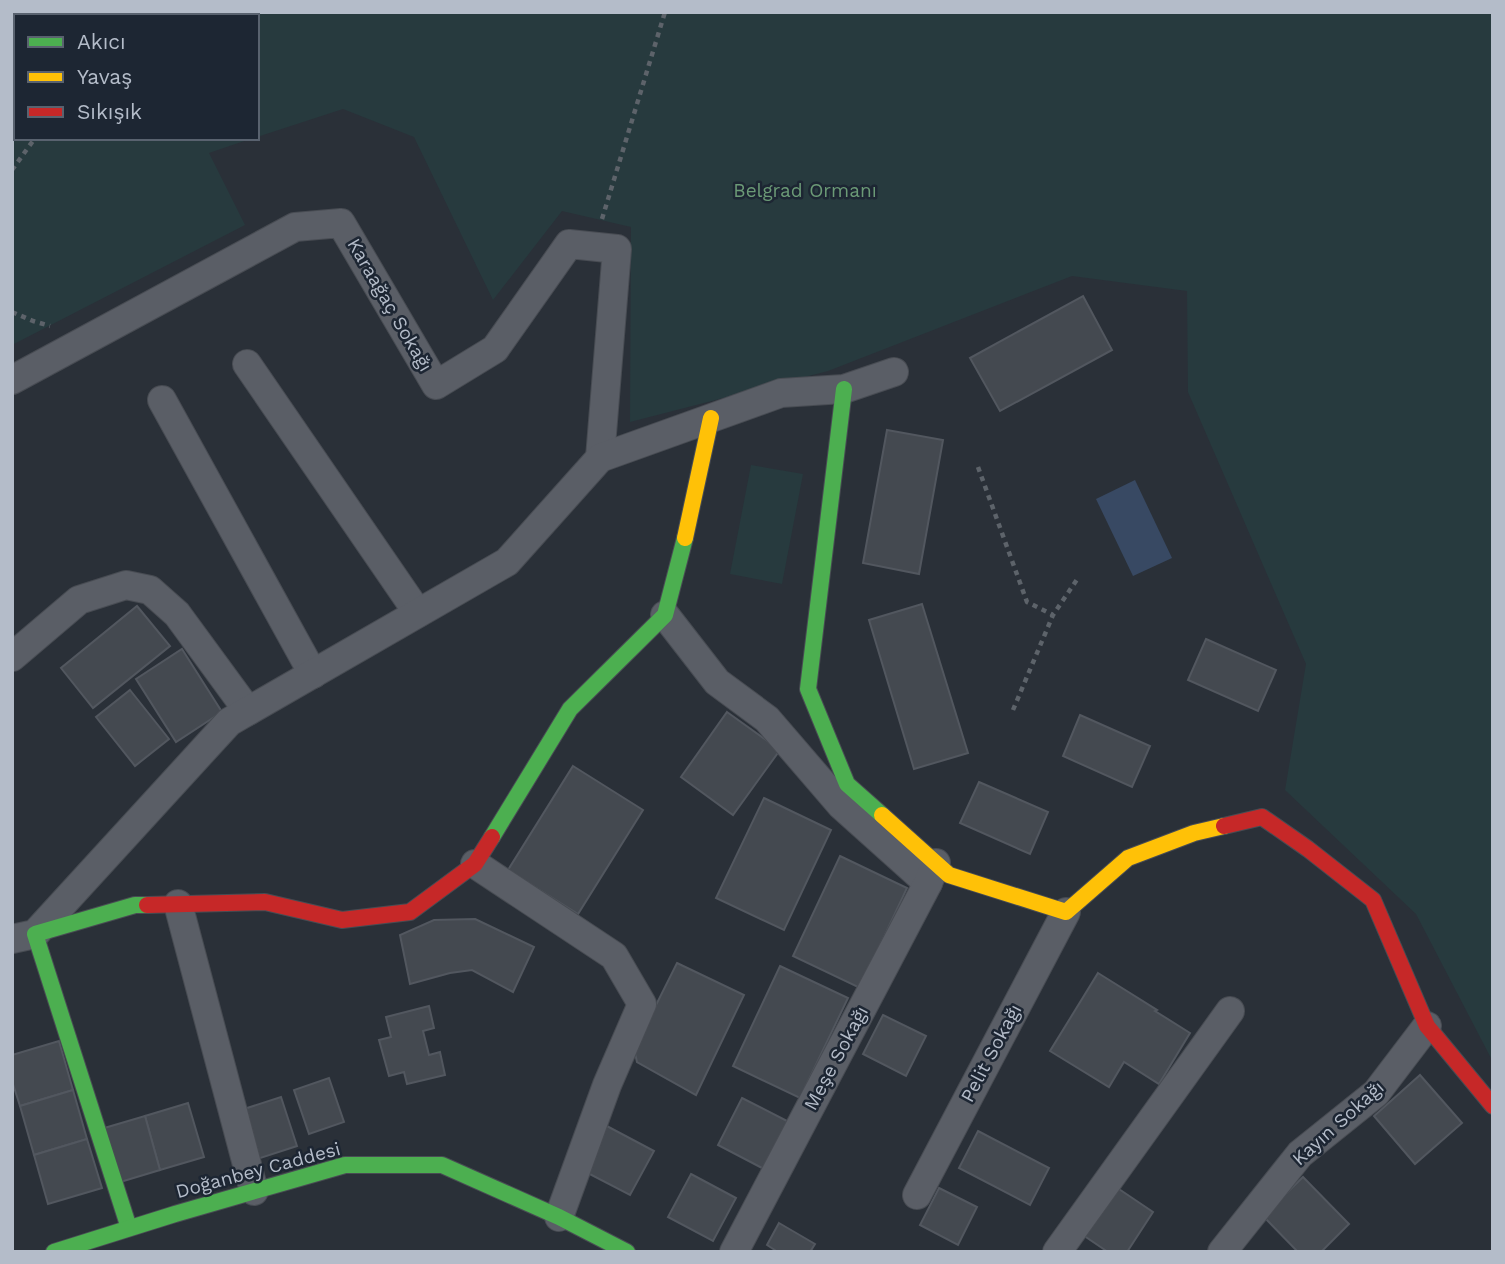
<svg xmlns="http://www.w3.org/2000/svg" width="1505" height="1264" font-family="'Work Sans',sans-serif">
	<style>
		.green { fill: #273a3e }
		.water { fill: #384963 }
		.building { fill: #444950; stroke: #52575f; stroke-width: 2 }
		.lines { fill: none; stroke-linecap: round; stroke-linejoin: round }
		.street-casing { stroke: #484c53; stroke-width: 30 }
		.fast-casing { stroke: #484c53; stroke-width: 18 }
		.slow-casing { stroke: #484c53; stroke-width: 18 }
		.jam-casing { stroke: #484c53; stroke-width: 18 }
		.path { stroke: #5d636a; stroke-width: 4.5; stroke-dasharray: 5 5; stroke-linecap: butt }
		.street { stroke: #5a5e66; stroke-width: 28 }
		.fast { stroke: #4caf50; stroke-width: 16 }
		.slow { stroke: #ffc107; stroke-width: 16 }
		.jam { stroke: #c62828; stroke-width: 16 }
		.labels { text-anchor: middle; dominant-baseline: central; stroke-width: 5; stroke-linejoin: round; paint-order: stroke }
		.park-label { font-size: 19px; fill: #6b9a76; stroke: #1d2633 }
		.street-label { font-size: 19px; fill: #b4bcc9; stroke: #1d2633 }
	</style>
	<rect width="100%" height="100%" fill="#2a3038"/>
	<g class="green">
		<path d="M12,12H1493V1062L1416,914L1285,790L1306,664L1188,392L1187,291L1072,276L828,371L630,422L631,227L562,211L493,300L414,137L343,109L257,137V16H16V138H253L209,153L245,225L12,345Z"/>
		<path d="M751,465L803,474L782,584L730,574Z"/>
	</g>
	<path class="water" d="M1135,480L1172,558L1133,576L1096,499Z"/>
	<g class="building">
		<path d="M1083,296L1112,350L1000,411L970,358Z"/>
		<path d="M887,430L943,440L919,574L863,563Z"/>
		<path d="M922,604L968,753L914,769L869,620Z"/>
		<path d="M137,606L170,646L93,708L61,668Z"/>
		<path d="M1206,639L1276,670L1258,711L1188,680Z"/>
		<path d="M182,649L222,712L176,742L136,679Z"/>
		<path d="M130,690L169,739L135,766L96,717Z"/>
		<path d="M727,712L780,750L733,815L681,777Z"/>
		<path d="M1080,715L1150,746L1132,787L1063,756Z"/>
		<path d="M573,766L643,810L578,914L508,870Z"/>
		<path d="M979,782L1048,812L1030,854L960,823Z"/>
		<path d="M764,798L831,830L784,930L716,898Z"/>
		<path d="M840,856L907,888L860,988L793,956Z"/>
		<path d="M475,919L534,947L513,992L472,970L450,973L410,984L400,935L434,920Z"/>
		<path d="M677,963L744,995L696,1095L637,1062L634,1049Z"/>
		<path d="M780,966L848,998L800,1098L733,1066Z"/>
		<path d="M1098,973L1157,1010L1155,1011L1190,1033L1159,1084L1124,1062L1109,1087L1050,1051Z"/>
		<path d="M429,1006L434,1028L423,1031L429,1055L440,1052L445,1075L407,1084L404,1072L389,1076L379,1040L391,1037L386,1017Z"/>
		<path d="M883,1015L926,1036L906,1076L863,1054Z"/>
		<path d="M59,1041L73,1090L20,1106L12,1081V1055Z"/>
		<path d="M1420,1075L1462,1123L1415,1164L1374,1116Z"/>
		<path d="M329,1078L344,1122L309,1134L294,1090Z"/>
		<path d="M73,1090L87,1139L34,1155L20,1106Z"/>
		<path d="M281,1097L297,1146L254,1160L238,1111Z"/>
		<path d="M742,1098L789,1122L764,1169L718,1145Z"/>
		<path d="M188,1103L204,1157L160,1170L145,1116Z"/>
		<path d="M145,1116L160,1170L117,1183L101,1129Z"/>
		<path d="M603,1124L654,1151L630,1195L580,1169Z"/>
		<path d="M978,1131L1049,1168L1030,1205L959,1168Z"/>
		<path d="M87,1139L102,1188L48,1204L34,1155Z"/>
		<path d="M691,1174L736,1198L713,1241L668,1217Z"/>
		<path d="M1303,1177L1349,1224L1321,1252H1298L1263,1216Z"/>
		<path d="M1110,1183L1153,1212L1127,1252H1108L1077,1231Z"/>
		<path d="M939,1188L977,1207L958,1245L920,1225Z"/>
		<path d="M779,1223L815,1244L810,1252H778L767,1245Z"/>
	</g>
	<g class="lines">
		<g class="street-casing">
			<g id="street">
				<path d="M247,364L418,613"/>
				<path d="M12,380L295,227L341,223L436,385L495,349L569,244L617,249L600,458"/>
				<path d="M162,400L313,674"/>
				<path d="M665,615L717,682L767,719L841,805L928,883"/>
				<path d="M12,657L79,600L126,585L150,590L177,614L248,711"/>
				<path d="M475,864L614,956L642,1004L607,1085L559,1217"/>
				<path d="M178,904L254,1191"/>
				<path d="M12,939L35,934L229,722L507,562L600,458L781,393L844,389L894,372"/>
				<path d="M917,1195L1066,912"/>
				<path d="M734,1252L928,883L936,863"/>
				<path d="M1057,1252L1230,1011"/>
				<path d="M1222,1252L1300,1154L1376,1093L1427,1026"/>
			</g>
		</g>
		<g class="fast-casing">
			<g id="fast">
				<path d="M844,389L808,689L847,784L882,815"/>
				<path d="M492,837L570,709L665,615L685,538"/>
				<path d="M129,1228L35,934L135,905H147"/>
				<path d="M54,1252L175,1214L345,1165H442L559,1217L627,1252"/>
			</g>
		</g>
		<g class="slow-casing">
			<g id="slow">
				<path d="M685,538L711,418"/>
				<path d="M882,815L949,875L1066,912L1128,858L1194,833L1224,826"/>
			</g>
		</g>
		<g class="jam-casing">
			<g id="jam">
				<path d="M1224,826L1262,817L1308,849L1373,900L1427,1026L1493,1106"/>
				<path d="M147,905L265,902L342,920L410,912L475,864L492,837"/>
			</g>
		</g>
		<g class="path">
			<path d="M126,16L129,12"/>
			<path d="M12,170L35,138"/>
			<path d="M602,219L665,12"/>
			<path d="M12,312L33,321L50,326"/>
			<path d="M978,467L1027,602L1053,615"/>
			<path d="M1013,710L1053,615L1078,578"/>
		</g>
		<use href="#street" class="street"/>
		<use href="#fast" class="fast"/>
		<use href="#slow" class="slow"/>
		<use href="#jam" class="jam"/>
	</g>
	<g class="labels">
		<g class="park-label">
			<text x="805" y="190">Belgrad Ormanı</text>
		</g>
		<g class="street-label">
			<text transform="translate(390 305) rotate(60)">Karaağaç Sokağı</text>
			<text transform="translate(991 1053) rotate(-62)">Pelit Sokağı</text>
			<text transform="translate(836 1058) rotate(-62)">Meşe Sokağı</text>
			<text transform="translate(1338 1123) rotate(-42)">Kayın Sokağı</text>
			<text transform="translate(258 1170) rotate(-15)">Doğanbey Caddesi</text>
		</g>
	</g>
	<rect width="1505" height="1264" fill="none" stroke="#b4bcc9" stroke-width="28"/>
	<rect x="14" y="14" width="245" height="126" fill="#1d2633" stroke="#59626f" stroke-width="2"/>
	<rect x="28" y="37" width="35" height="10" fill="#4caf50" stroke="#59626f" stroke-width="2"/>
	<text x="77" y="49" font-size="21" fill="#b4bcc9">Akıcı</text>
	<rect x="28" y="72" width="35" height="10" fill="#ffc107" stroke="#59626f" stroke-width="2"/>
	<text x="77" y="84" font-size="21" fill="#b4bcc9">Yavaş</text>
	<rect x="28" y="107" width="35" height="10" fill="#c62828" stroke="#59626f" stroke-width="2"/>
	<text x="77" y="119" font-size="21" fill="#b4bcc9">Sıkışık</text>
</svg>
